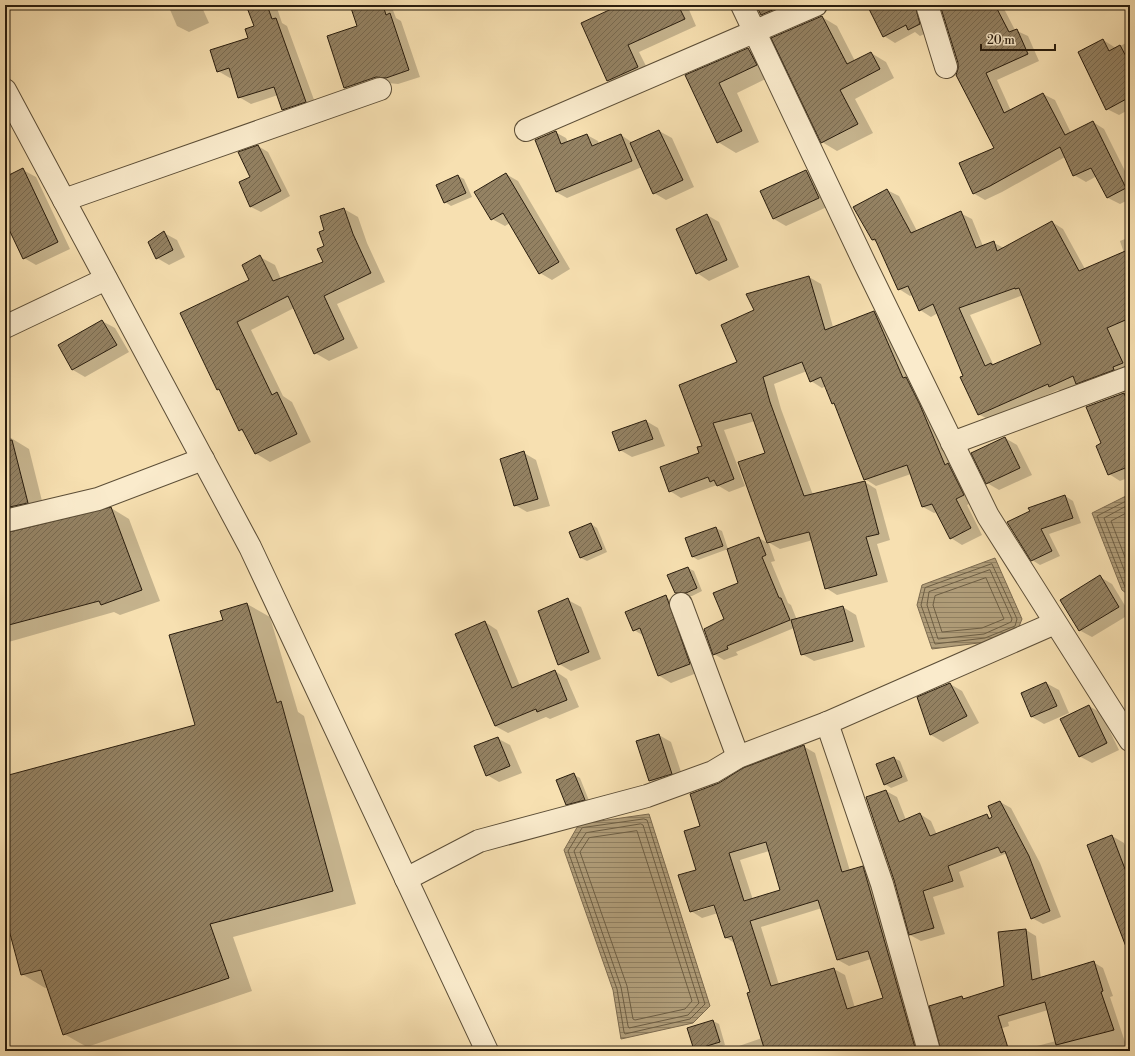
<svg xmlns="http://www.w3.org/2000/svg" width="1135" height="1056" font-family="'Libre Bodoni',serif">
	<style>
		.water { fill: url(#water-rules); stroke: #7b6a4f }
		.shadow { fill: #0003; fill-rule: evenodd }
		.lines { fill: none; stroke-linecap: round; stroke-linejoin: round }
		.shore { stroke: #6d5e44; stroke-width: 1 }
		.building { fill: url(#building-hatch); stroke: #291d0e; fill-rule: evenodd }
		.minor-casing { stroke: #5c4e37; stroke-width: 24 }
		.minor { stroke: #faebcc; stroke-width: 22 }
	</style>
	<defs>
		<pattern id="water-rules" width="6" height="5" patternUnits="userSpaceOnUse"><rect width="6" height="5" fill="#b19e7a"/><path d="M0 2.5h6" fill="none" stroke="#908062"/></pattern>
		<pattern id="building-hatch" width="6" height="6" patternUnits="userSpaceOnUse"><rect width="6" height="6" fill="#948263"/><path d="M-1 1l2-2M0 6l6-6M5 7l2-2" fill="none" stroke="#796a50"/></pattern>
	</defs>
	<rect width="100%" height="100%" fill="#f7e0b1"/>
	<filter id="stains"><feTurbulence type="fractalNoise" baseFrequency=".005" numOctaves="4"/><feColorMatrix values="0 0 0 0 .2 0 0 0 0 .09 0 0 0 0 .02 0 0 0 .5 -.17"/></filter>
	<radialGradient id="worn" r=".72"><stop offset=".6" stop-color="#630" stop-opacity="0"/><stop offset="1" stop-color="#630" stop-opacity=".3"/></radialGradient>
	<g class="water">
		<path d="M1130,494V596L1122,590L1092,513Z"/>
		<path d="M995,558L1022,619L1018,629L986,642L932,649L917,605L922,585Z"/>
		<path d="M649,814L710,1006L693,1023L621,1039L613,990L564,850L579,824Z"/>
	</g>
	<g class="shadow">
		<path d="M168,5H201L209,23L189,32L177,26Z"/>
		<path d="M248,5H276L282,23L287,26L317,108L294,116L283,109L278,95L251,104L239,97L233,77L230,78L218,71L250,39L255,26Z"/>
		<path d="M351,5H391L396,18L401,21L420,77L398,84L388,83L357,94L345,88L359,26Z"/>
		<path d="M610,5H687L696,26L639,52L650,74L621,87L608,80L612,10Z"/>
		<path d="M757,5H813L774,22L761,15Z"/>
		<path d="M868,5H928L931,31L920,36L915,32L895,43L884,36Z"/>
		<path d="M941,5H1002L1015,30L1028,36L1039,61L997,80L1011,111L1043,94L1055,100L1071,133L1093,122L1104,129L1130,181V199L1120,204L1108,198L1097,176L1086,182L1074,175L1065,157L1002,192L985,200L973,193L996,148L959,70V63Z"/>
		<path d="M822,17L837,26L855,61L871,53L886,62L894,78L855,99L873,133L837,151L822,142Z"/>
		<path d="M1103,40L1116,48L1130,41V109L1119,115L1107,109Z"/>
		<path d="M748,49L767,60L774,75L737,93L759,142L736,153L718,142L686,76Z"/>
		<path d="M659,131L672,138L694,187L666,200L654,193L642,167L567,198L556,192L555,132L566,138L568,142L587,135L598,141L599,144L621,135L633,143Z"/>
		<path d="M258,146L268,152L290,196L261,212L251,207L241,183L252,178Z"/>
		<path d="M23,170L36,177L70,249L36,265L24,258L10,229L5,231V178Z"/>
		<path d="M806,171L818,178L831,205L786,226L774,219L762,191Z"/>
		<path d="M506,174L518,181L570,269L552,280L540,273L510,223L505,226L492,219Z"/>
		<path d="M458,176L464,179L472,197L451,206L445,202Z"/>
		<path d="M887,190L899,196L917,231L960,213L972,219L983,246L994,243L1004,248L1052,222L1063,229L1085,269L1124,253L1120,241L1130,237V374L1061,392L1058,390L990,420L978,414L938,313L931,317L920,310L913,295L910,296L899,289L878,243L872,240ZM1023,295L1042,344L994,366L970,315Z"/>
		<path d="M344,209L358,217L367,243L385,282L337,304L358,348L329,361L315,353L294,308L251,330L283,396L292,402L311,442L270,462L255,453L245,433L240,430L222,392L218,390L181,314L251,280L260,257L275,265L281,279L325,262L326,230Z"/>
		<path d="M707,215L719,222L739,267L709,281L697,273Z"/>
		<path d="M164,233L177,240L185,257L169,265L157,258Z"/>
		<path d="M809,277L821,284L833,327L874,312L885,319L975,501L967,505L982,535L962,545L951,538L938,512L934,513L923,507L911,474L876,486L865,479L836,405L833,403L826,386L822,388L811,381L807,371L774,384L781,409L813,495L865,482L876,489L890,540L877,544L888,582L837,595L826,588L813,540L780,549L768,542L767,453L755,421L724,430L745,486L729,492L717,485L681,498L670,491L700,453L738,363L755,311Z"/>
		<path d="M102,321L115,328L129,352L85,377L73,370L59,345Z"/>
		<path d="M1130,391V477L1120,481L1109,474L1102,444L1087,407Z"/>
		<path d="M646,421L658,428L665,446L632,457L620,450Z"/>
		<path d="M5,437L11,438L29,449L45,513L11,528V533L111,508L129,519L160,601L120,615L114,612L5,643Z"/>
		<path d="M1005,438L1017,445L1032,475L999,490L987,483Z"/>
		<path d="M524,453L536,460L550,506L527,512L515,505Z"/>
		<path d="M1065,496L1073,501L1081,523L1049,534L1060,556L1040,565L1032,560L1008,522Z"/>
		<path d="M591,524L597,528L607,552L587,561L581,558L570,533Z"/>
		<path d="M716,528L722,531L728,549L759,538L769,544L775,561L771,562L788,603L791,605L797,620L843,607L856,615L865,647L814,661L802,654L794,628L736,652L738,655L724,660L714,654L739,583L728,549L698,560L693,557Z"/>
		<path d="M688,568L694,571L702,591L692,596H682L676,593L669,576Z"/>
		<path d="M1100,577L1112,584L1130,614L1092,637L1079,630Z"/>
		<path d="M665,597L678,604L702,671L671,683L658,675L644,636L634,630Z"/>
		<path d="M568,600L581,607L601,659L571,671L559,664Z"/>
		<path d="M247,604L270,617L298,712L304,716L356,904L233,937L252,991L87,1047L64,1034L48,987L45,988L22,974L5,912V777L196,725Z"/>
		<path d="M485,622L497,630L520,686L555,671L567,679L579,707L550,719L546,717L508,733L495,726Z"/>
		<path d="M1046,683L1059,690L1069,713L1044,724L1032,717Z"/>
		<path d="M950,684L962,691L979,723L943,742L931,735L918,698Z"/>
		<path d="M1089,706L1101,713L1119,750L1092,763L1079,756Z"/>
		<path d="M659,735L671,742L684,781L662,787L650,780Z"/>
		<path d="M497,738L510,745L522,773L499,782L487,775Z"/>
		<path d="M803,746L815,753L850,871L863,867L874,874L925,1051H741L739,1046L762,1038L752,993L736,944L725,937L718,913L702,918L691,911L697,870L701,826L720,784ZM805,755H807L844,877L842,878ZM769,851L782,891L753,900L740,860ZM718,902L719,904L698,911V909ZM822,908L838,960L849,966L871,959L884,999L855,1008L845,975L834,969L779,985L761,927Z"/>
		<path d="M894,758L900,761L908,781L891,788L885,784Z"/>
		<path d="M574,775L580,778L590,803L573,807L567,804Z"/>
		<path d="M886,791L897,797L906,820L920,814L931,821L937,835L986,815L992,818L1000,802L1011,808L1040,863L1061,917L1043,924L1032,918L1008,856L1005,854L959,872L964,887L933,897L945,934L921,941L910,935L895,880Z"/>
		<path d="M1112,836L1124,843L1130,858V941L1122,936L1088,845Z"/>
		<path d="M1026,930L1036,936L1041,979L1093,962L1103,968L1113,996L1110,997L1128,1051H1018L1056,1041L1048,1010L1008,1022L1009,1026L950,1044L962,997L965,999L1005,987Z"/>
		<path d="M713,1021L719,1024L725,1045L707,1051H698L695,1050L689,1029Z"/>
	</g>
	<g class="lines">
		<g class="shore">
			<path d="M1130,499L1097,516L1125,587L1130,591"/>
			<path d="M1130,504L1104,518L1130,585"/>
			<path d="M1130,511L1111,521L1130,570"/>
			<path d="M992,564L1017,619L1015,626L985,638L935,644L921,605L925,588Z"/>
			<path d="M990,570L1012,619L1011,622L984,634L938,639L927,605L929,592Z"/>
			<path d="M986,578L1004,619L982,628L942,632L933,605L935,596Z"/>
			<path d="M644,819L647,820L705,1004L690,1019L625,1034L624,1032L617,989L568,851L582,828Z"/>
			<path d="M641,824L643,825L699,1003L688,1015L629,1028L628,1026L621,987L574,851L586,833Z"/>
			<path d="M637,831L692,1001L685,1009L635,1020L633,1019L627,986L580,852L589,838Z"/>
		</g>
	</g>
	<g class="building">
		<path d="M246,5H267L272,19L276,18L306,102L282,110L274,87L238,98L229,68L217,72L210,50L248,38L245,29L254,26Z"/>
		<path d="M350,5H383L386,15L390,13L409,70L386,78L376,77L344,88L327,36L357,26Z"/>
		<path d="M620,5H678L685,19L628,45L638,67L607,81L581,23Z"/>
		<path d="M756,5H784L761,15Z"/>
		<path d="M867,5H915L920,24L908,30L906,25L883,37Z"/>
		<path d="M940,5H995L1009,32L1017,29L1028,54L986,73L1004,113L1043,93L1065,135L1093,121L1126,188L1107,198L1091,168L1073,176L1060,147L990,186L973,194L959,163L994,148L956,75L958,69V63Z"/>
		<path d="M822,16L847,64L871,52L880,69L840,90L858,124L821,143L771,38Z"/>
		<path d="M1103,39L1109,51L1120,45L1130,64V97L1106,110L1078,52Z"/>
		<path d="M748,48L757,65L719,83L742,131L717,143L685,75Z"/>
		<path d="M659,130L683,180L653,194L630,143Z"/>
		<path d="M556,131L561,144L587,134L592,146L621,134L632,161L556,192L535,140Z"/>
		<path d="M258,145L281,191L250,207L239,182L250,177L238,152Z"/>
		<path d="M23,168L58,242L23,259L5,221V177Z"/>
		<path d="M806,170L819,198L773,219L760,191Z"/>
		<path d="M506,173L559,262L539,274L503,213L491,220L474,192Z"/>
		<path d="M458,175L466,193L444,203L436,185Z"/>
		<path d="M887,189L911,233L961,211L976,248L994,241L997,251L1052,221L1079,271L1130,249V318L1107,328L1123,363L1113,367L1114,370L1076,384L1073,376L1049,387L1048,384L978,415L960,377L963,376L933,304L919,311L908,286L898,290L875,239L872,240L853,207ZM1015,288V289L1019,288L1041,344L992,365L991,363L985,366L959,308Z"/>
		<path d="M344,208L353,234L371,273L324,296L344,339L314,354L288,296L237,322L272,395L277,392L297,434L255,454L242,429L239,431L219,389L217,390L180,313L249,280L242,265L260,255L273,281L323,262L317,249L324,246L319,232L324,230L320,216Z"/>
		<path d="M707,214L727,260L696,274L676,229Z"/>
		<path d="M164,231L173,250L156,259L148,242Z"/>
		<path d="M809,276L825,330L874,311L903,378L906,377L920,405L945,465L948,463L964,495L956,499L971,528L950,539L932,504L922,507L907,465L864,480L834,403L832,404L821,377L810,382L802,362L763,377L770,402L804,496L865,481L879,534L866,537L877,575L825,589L809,532L767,543L738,462L765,453L751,413L713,423L734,479L717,486L714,480L710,482L708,477L669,492L660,467L699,453L697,447L702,446L679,385L737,362L721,325L754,310L746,294Z"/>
		<path d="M102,320L117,345L72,370L58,345Z"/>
		<path d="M1124,393L1130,408V466L1108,475L1096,446L1101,443L1086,407Z"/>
		<path d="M646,420L653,439L619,451L612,432Z"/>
		<path d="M1005,437L1020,468L986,484L971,453Z"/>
		<path d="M12,440L28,503L5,508V441Z"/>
		<path d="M524,451L538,499L514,506L500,459Z"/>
		<path d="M1065,495L1073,518L1041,529L1052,551L1031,561L1007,522L1030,511L1028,508Z"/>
		<path d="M111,507L142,590L101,605L99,601L5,626V533Z"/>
		<path d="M591,523L602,549L580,558L569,532Z"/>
		<path d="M716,527L723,546L692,557L685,538Z"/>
		<path d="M759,537L766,555L762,557L779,598H781L790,620L727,646L728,649L713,655L704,629L724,619L713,593L738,583L727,549Z"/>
		<path d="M688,567L697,588L686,593H675L667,575Z"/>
		<path d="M1100,575L1119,607L1079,631L1060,600Z"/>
		<path d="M666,595L690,664L658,676L640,628L633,631L625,612Z"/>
		<path d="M568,598L589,652L558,665L538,611Z"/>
		<path d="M247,603L277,703L281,701L333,891L210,924L229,978L63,1035L41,970L21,975L5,915V776L195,725L169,635L223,620L220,611Z"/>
		<path d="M843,606L853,641L801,655L791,620Z"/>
		<path d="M485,621L512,688L555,670L567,700L537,712L536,709L495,726L455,634Z"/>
		<path d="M1046,682L1057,706L1031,717L1021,693Z"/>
		<path d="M950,683L967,716L930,735L917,697Z"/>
		<path d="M1089,705L1107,743L1079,757L1060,719Z"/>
		<path d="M659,734L672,774L649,781L636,741Z"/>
		<path d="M498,737L510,766L486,776L474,746Z"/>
		<path d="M804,745L842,872L863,866L916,1051H765L747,993L750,992L732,936L725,938L714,905L690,912L678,875L696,870L684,831L700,826L690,794L719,783L743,768ZM766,842L780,890L744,901L729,853ZM818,900L837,960L868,951L883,998L847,1009L834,968L771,986L750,921Z"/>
		<path d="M894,757L902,777L884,785L876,764Z"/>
		<path d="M574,773L585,800L566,805L556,780Z"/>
		<path d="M886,790L899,822L920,813L930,836L987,814L989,819L992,817L988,806L1000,801L1029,856L1050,911L1031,919L1005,851L1001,853L998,847L948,866L953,881L923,891L934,928L909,935L894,880L866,797Z"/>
		<path d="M1112,835L1130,882V952H1128L1087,845Z"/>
		<path d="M1026,929L1032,980L1094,961L1103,991L1101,992L1114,1030L1056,1045L1045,1002L998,1016L1009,1051H941L929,1006L962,996L963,999L1004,986L998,932Z"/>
		<path d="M713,1020L720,1042L694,1050L687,1028Z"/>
	</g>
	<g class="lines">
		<g class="minor-casing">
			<g id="minor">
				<path d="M742,5L865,264L988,516L1130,740"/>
				<path d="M927,5L946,67"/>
				<path d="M5,90L250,547L487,1051"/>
				<path d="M526,130L816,5"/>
				<path d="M64,200L380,89"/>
				<path d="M5,327L106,279"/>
				<path d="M952,443L1130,377"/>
				<path d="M5,521L98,499L203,459"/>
				<path d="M681,604L738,757"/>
				<path d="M827,723L882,884L929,1051"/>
				<path d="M406,879L479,841L647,796L713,772L738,757L827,723L1055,623"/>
			</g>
		</g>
		<use href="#minor" class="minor"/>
	</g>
	<rect width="1135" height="1056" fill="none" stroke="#f7e0b1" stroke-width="20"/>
	<rect x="6" y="6" width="1123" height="1044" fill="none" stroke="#291d0e" stroke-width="2"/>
	<rect x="10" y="10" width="1115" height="1036" fill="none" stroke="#291d0e"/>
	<path d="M981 44v6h74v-6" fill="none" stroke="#291d0e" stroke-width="2"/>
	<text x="987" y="44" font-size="12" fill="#291d0e" stroke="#faebcc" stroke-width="3" paint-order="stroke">20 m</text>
	<rect width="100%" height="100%" filter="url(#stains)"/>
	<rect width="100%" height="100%" fill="url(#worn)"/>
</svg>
